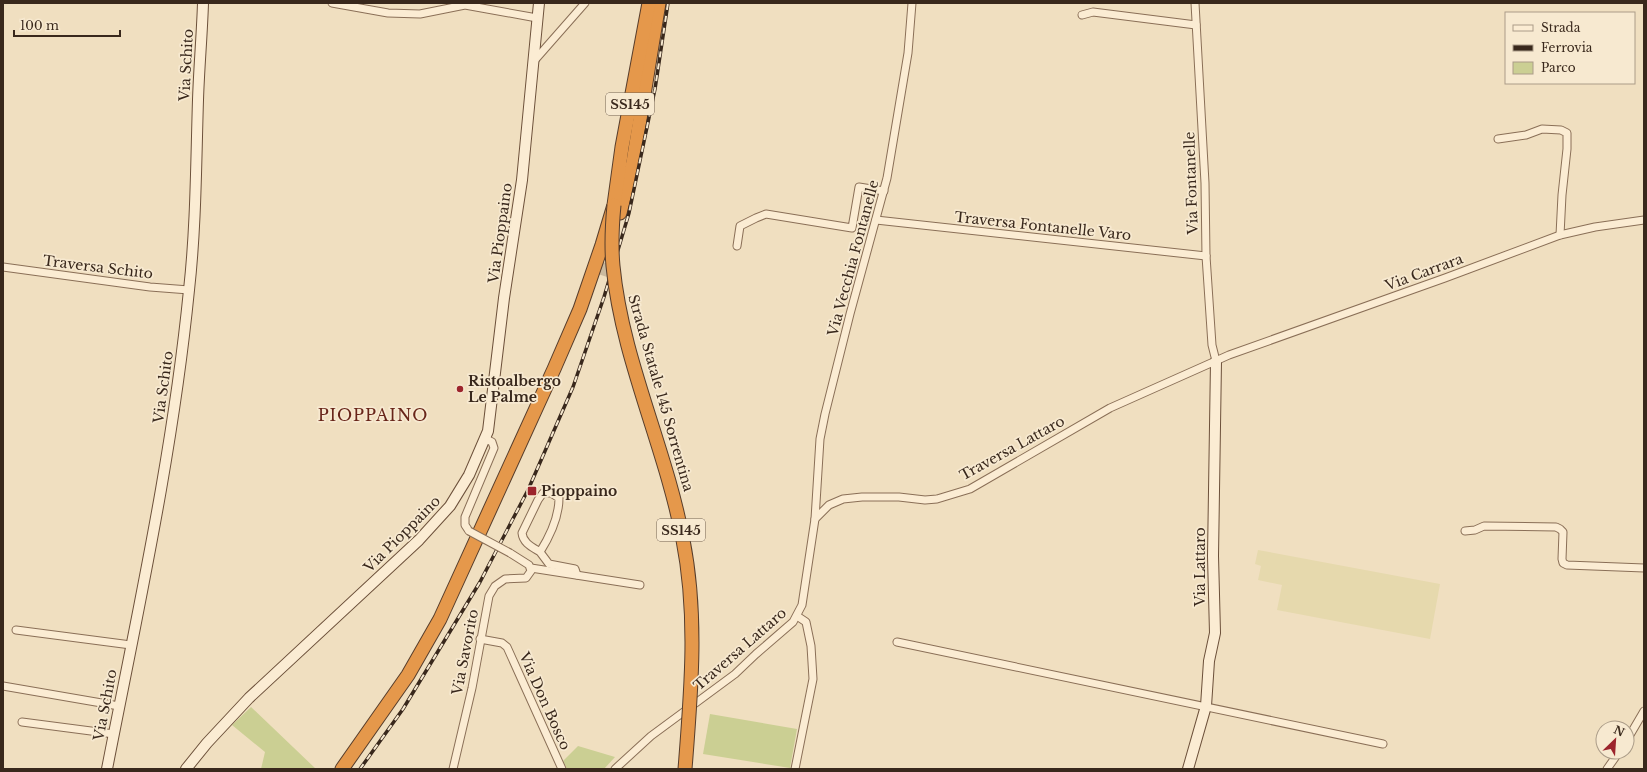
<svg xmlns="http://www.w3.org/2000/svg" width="1647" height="772" font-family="'Libre Baskerville',serif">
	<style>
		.farmland { fill: #e6d9ad }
		.green { fill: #cbcf93 }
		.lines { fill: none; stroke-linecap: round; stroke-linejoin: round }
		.highway-tunnel { stroke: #cbba9f; stroke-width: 13; stroke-dasharray: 13 6; stroke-linecap: butt }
		.street-casing { stroke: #8a6f57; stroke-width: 9 }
		.secondary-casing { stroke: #6c503a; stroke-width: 12 }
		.highway-casing { stroke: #573d2b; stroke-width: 15 }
		.street { stroke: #fbecd3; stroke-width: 7 }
		.secondary { stroke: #fbecd3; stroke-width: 10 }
		.highway { stroke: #e5984b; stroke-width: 13 }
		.rail-casing { stroke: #39281c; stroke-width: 3.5 }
		.rail { stroke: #f7e9d0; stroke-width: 2; stroke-dasharray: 6; stroke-linecap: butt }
		.street-bridge-casing { stroke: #8a6f57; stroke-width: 9; stroke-linecap: butt }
		.highway-bridge-casing { stroke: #573d2b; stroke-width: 15; stroke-linecap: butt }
		.street-bridge { stroke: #fbecd3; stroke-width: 7 }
		.highway-bridge { stroke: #e5984b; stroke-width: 13 }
		.poi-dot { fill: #9c242c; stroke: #f7e9d0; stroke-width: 1.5 }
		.labels { text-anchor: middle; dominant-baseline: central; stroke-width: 3.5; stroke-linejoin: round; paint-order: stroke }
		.shield { fill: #f7e9d0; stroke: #726252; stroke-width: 1 }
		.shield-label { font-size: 13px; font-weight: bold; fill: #39281c }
		.street-label { font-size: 14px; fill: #39281c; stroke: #f7e9d0 }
		.poi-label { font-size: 14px; font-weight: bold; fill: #39281c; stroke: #f7e9d0; text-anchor: start }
		.quarter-label { font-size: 16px; letter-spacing: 1px; fill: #682519; stroke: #f7e9d0 }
	</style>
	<rect width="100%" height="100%" fill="#f0dfc0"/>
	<path class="farmland" d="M1258,550L1440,584L1430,639L1277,610L1282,585L1258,580L1261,566L1255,564Z"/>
	<g class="green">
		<path d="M251,707L316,769H261L265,752L232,725Z"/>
		<path d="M710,714L797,729L790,768L703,754Z"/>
		<path d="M578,746L615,757L604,769H567L563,761Z"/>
	</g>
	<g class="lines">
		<path class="highway-tunnel" d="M601,275L611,243"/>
		<g class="street-casing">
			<g id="street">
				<path d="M332,3L388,13L420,14L465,5L537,18"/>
				<path d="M1195,3L1205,183L1206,256L1212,345L1216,361"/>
				<path d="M1082,15L1093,12L1196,25"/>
				<path d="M534,61L585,3"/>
				<path d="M1498,139L1526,135L1542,129L1561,130L1567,133V149L1562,195L1560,235"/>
				<path d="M876,220L1206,256"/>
				<path d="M737,246L740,226L756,218L766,214L852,228L859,187L884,191"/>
				<path d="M3,267L150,287L189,290"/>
				<path d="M815,519L820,439L825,414L850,314L887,178L908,53L912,3"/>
				<path d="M469,531L465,525V517L494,448L492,442L486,439"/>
				<path d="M1465,531L1475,530L1484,526L1556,527L1560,529L1563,532L1562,559L1563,563L1567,565L1644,568"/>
				<path d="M540,552C532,547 523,543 522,533L538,500L543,493H551L559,498C559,516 550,536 540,552L549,564L575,569L577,575"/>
				<path d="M531,568L640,585"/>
				<path d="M16,630L131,645"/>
				<path d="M480,639L502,643L507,647L562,769"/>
				<path d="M897,642L1383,744"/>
				<path d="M3,686L119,706"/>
				<path d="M22,722L114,734"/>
				<path d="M1627,740L1644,711"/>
				<path d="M453,769L472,688L489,596L495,586L505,579L526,578L531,571L529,565L510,553"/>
				<path d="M615,769L651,736L735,674L756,654L793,622L802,605L815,519L829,505L843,499L862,497H899L925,500L937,499L970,489L1110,408L1229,355L1445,278L1560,235L1595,227L1644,220"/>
				<path d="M795,769L813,679L811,646L806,622L797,616"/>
				<path d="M1607,769L1619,752"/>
			</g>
		</g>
		<g class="secondary-casing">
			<g id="secondary">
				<path d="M107,769C138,610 173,452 189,290C196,227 196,163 198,100C199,68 202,35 203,3"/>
				<path d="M186,769L207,743L249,698L419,540L450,506L469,475L488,431L504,298L522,180L539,3"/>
				<path d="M1188,769L1206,706L1209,661L1215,633L1213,556L1216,361"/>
			</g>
		</g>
		<g class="highway-casing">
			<g id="highway">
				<path d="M620,213L633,162L659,3"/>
				<path d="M342,769L408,675L440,619L554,369L580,309L602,245L614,205L622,147L649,3"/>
			</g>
		</g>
		<use href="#street" class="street"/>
		<use href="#secondary" class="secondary"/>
		<use href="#highway" class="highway"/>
		<g class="rail-casing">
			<path id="rail" d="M360,769L403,709L480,582L528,490L573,387L604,297L629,213L655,89L668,3"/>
		</g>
		<use href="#rail" class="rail"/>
		<g class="street-bridge-casing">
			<path id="street-bridge" d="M469,531L510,553"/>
		</g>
		<g class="highway-bridge-casing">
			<path id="highway-bridge" d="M614,205C612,226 611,245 613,266C622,360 666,448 683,540C698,616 691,693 685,769"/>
		</g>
		<use href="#street-bridge" class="street-bridge"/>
		<use href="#highway-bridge" class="highway-bridge"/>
	</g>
	<g class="poi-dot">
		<circle cx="460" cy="389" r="4"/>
		<rect x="527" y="486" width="10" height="10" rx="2"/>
	</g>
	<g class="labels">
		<g class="shield">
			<rect x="606" y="93" width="48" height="22" rx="3"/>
			<rect x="657" y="519" width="48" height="22" rx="3"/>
		</g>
		<g class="shield-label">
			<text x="630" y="104">SS145</text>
			<text x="681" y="530">SS145</text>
		</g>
		<g class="street-label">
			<text transform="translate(186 65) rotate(-87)">Via Schito</text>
			<text transform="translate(1191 183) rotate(-92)">Via Fontanelle</text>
			<text transform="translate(1043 226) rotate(6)">Traversa Fontanelle Varo</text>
			<text transform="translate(500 233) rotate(-82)">Via Pioppaino</text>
			<text transform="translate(853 258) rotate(-75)">Via Vecchia Fontanelle</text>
			<text transform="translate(98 267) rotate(7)">Traversa Schito</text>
			<text transform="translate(1424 272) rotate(-20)">Via Carrara</text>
			<text transform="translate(163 387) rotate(-82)">Via Schito</text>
			<text transform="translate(661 393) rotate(74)">Strada Statale 145 Sorrentina</text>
			<text transform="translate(1012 448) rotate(-29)">Traversa Lattaro</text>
			<text transform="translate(402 534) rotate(-45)">Via Pioppaino</text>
			<text transform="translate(1200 567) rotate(-90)">Via Lattaro</text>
			<text transform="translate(740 649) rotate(-41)">Traversa Lattaro</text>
			<text transform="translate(465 652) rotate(-79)">Via Savorito</text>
			<text transform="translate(545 701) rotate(66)">Via Don Bosco</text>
			<text transform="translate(105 705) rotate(-79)">Via Schito</text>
		</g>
		<g class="poi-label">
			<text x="468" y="381">Ristoalbergo<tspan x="468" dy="16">Le Palme</tspan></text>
			<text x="541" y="491">Pioppaino</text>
		</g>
		<g class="quarter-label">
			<text x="373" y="415">PIOPPAINO</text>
		</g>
	</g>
	<rect width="1647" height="772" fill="none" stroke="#39281c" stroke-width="8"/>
	<rect x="1505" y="12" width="130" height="72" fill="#f7e9d0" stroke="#ab9c88"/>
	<rect x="1513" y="25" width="20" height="6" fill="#fbecd3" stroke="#ab9c88"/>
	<text x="1541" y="32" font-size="12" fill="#39281c">Strada</text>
	<rect x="1513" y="45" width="20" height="6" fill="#39281c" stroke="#ab9c88"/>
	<text x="1541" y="52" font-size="12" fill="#39281c">Ferrovia</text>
	<rect x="1513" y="62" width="20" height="12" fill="#cbcf93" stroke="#ab9c88"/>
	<text x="1541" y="72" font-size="12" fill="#39281c">Parco</text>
	<g transform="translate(1615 740) rotate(25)"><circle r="19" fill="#f7e9d0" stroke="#ab9c88"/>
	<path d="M0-3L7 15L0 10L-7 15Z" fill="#9c242c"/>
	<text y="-6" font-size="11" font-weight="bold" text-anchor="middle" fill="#39281c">N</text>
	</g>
	<path d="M14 30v6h106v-6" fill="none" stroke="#39281c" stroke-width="2"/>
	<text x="20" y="30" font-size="12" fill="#39281c" stroke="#f7e9d0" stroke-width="3" paint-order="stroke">100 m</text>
</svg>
